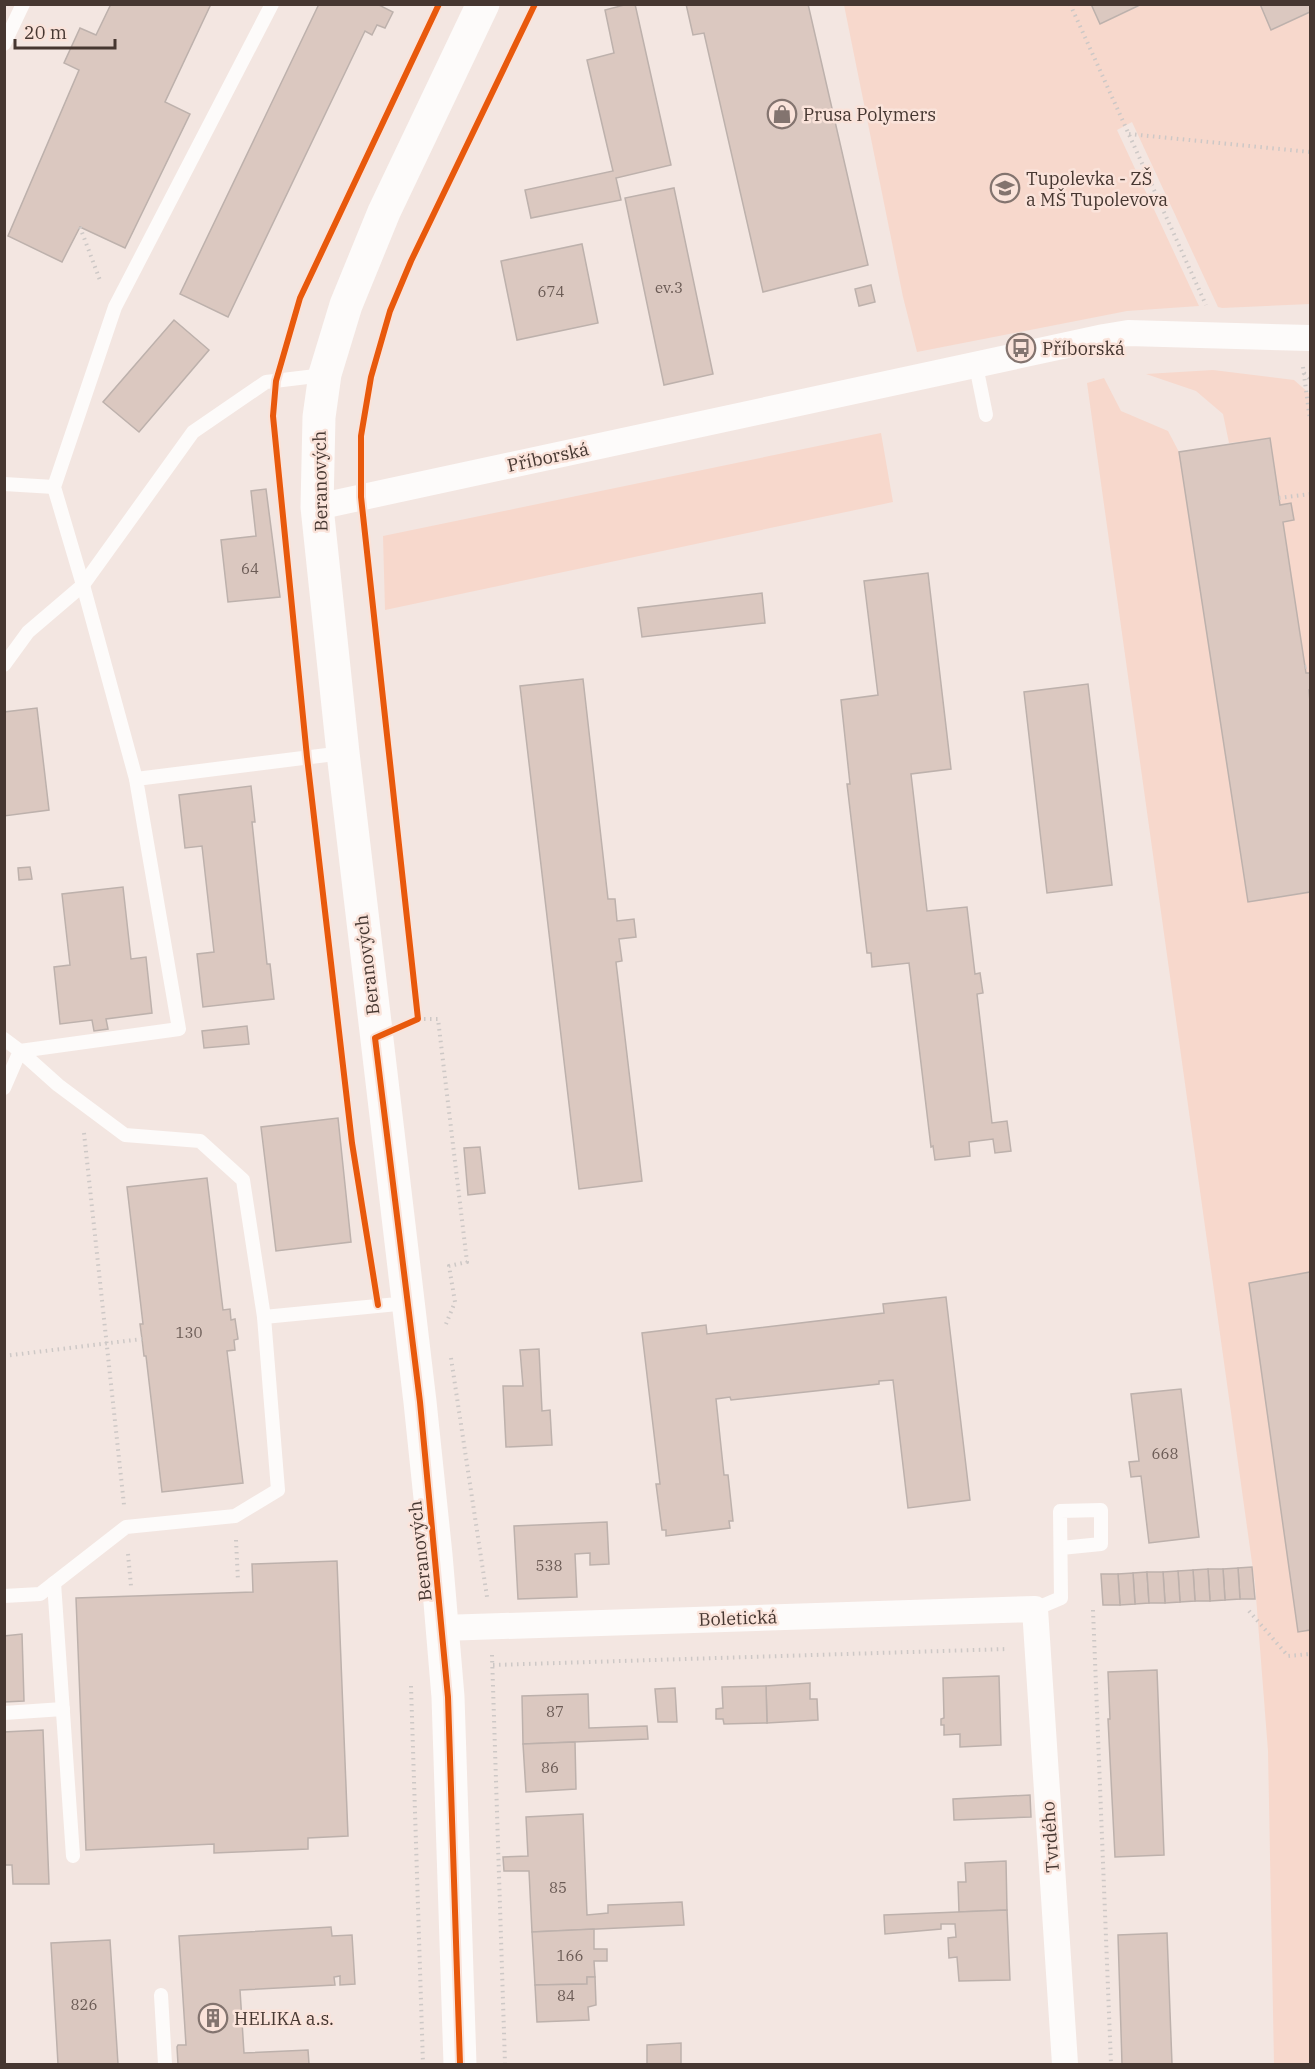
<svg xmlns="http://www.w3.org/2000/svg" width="1315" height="2069" font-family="'IBM Plex Serif',serif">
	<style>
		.green { fill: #f7d8cc }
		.building { fill: #dbc8c0; stroke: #bdb1ac; stroke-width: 1.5 }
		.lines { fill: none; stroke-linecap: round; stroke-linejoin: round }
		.path { stroke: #cdc8c6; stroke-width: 4; stroke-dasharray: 1.5 4.5; stroke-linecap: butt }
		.lane { stroke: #fdfbfa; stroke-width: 14 }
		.street { stroke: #fdfbfa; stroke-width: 26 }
		.secondary { stroke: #fdfbfa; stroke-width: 33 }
		.cycleway-casing { stroke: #fae3da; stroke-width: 10 }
		.cycleway { stroke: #e8590c; stroke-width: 6 }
		.labels { text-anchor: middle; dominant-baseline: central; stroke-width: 5; stroke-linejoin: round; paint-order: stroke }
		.number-label { font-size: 15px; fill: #6b5b55 }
		.poi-label { font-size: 18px; fill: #463731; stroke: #fae3da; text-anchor: start }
		.street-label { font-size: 18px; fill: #463731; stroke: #fae3da }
	</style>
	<rect width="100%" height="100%" fill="#f3e6e1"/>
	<g class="green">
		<path d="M844,5H1091L1100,24L1142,5H1260L1272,29L1310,12V304L1222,308L1218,307L1132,122L1117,130L1199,306L1127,311L917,352L903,297Z"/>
		<path d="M1213,370L1294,380L1310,394V673H1306L1283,522L1294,520L1291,504L1280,505L1270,439L1229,443L1223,414L1196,391L1146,374Z"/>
		<path d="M1104,378L1121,411L1168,431L1179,452L1248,902L1310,892V1272L1249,1283L1299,1632L1310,1630V2064H1274L1268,1751L1255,1584L1087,383Z"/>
		<path d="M881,433L893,502L385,610L383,536Z"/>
	</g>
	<g class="building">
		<path d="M111,4H211L165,102L190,114L125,248L80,227L62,262L8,236L79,70L64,63L80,28L96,35Z"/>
		<path d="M319,4H377L393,12L385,28L377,25L372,35L365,31L228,317L180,294Z"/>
		<path d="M628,4H635L671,165L616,178L621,200L531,218L525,190L613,171L587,60L614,53L605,10Z"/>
		<path d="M686,4H808L868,265L763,292L704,33L693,35Z"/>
		<path d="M1091,4H1142L1100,24Z"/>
		<path d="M1260,4H1310V12L1271,30Z"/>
		<path d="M674,188L713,374L664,385L625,198Z"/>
		<path d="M582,244L598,323L517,340L501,261Z"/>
		<path d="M871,285L875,302L859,306L855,289Z"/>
		<path d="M174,320L209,350L139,432L103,402Z"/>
		<path d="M1270,438L1280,505L1291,503L1294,520L1283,522L1306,673H1310V690H1309L1310,702V892L1248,902L1179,452Z"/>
		<path d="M266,489L280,597L228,602L221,540L256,536L251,491Z"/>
		<path d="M928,573L951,769L911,774L927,911L967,907L975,974L980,973L983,993L977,994L992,1123L1007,1121L1011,1151L995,1153L993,1139L969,1142L970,1156L935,1160L933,1146L931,1147L909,963L872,967L871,953H867L847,784H850L841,700L878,695L864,581Z"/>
		<path d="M762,593L765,623L642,637L638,608Z"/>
		<path d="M583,679L608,899H615L617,921L634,919L636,937L619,939L622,961L616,962L642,1181L579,1189L520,686Z"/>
		<path d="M1088,684L1112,885L1047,893L1024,692Z"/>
		<path d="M37,708L49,810L4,816V712Z"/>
		<path d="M251,786L255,822H252L267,964H270L274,999L203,1007L197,954L214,952L202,846L185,848L179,795Z"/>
		<path d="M30,867L32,879L19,880L18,868Z"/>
		<path d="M123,887L131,959L146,957L152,1013L106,1019L108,1029L94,1031L92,1020L60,1024L54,967L70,965L62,894Z"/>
		<path d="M247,1026L249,1044L204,1048L202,1031Z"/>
		<path d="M338,1118L351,1242L276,1251L261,1127Z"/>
		<path d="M480,1147L485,1193L468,1195L464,1148Z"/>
		<path d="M207,1178L223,1310L230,1309L231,1320L235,1319L238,1339L234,1340L235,1350L227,1351L243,1483L162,1492L146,1356H144L142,1339L140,1324H143L127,1187Z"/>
		<path d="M1310,1272V1630L1298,1632L1249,1283Z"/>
		<path d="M946,1297L970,1500L908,1508L893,1380L879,1381V1384L731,1400L730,1397L716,1399L724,1475H728L733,1521H729L730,1528L666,1536V1530H662L656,1484H660L642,1333L706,1325L707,1334L884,1313L883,1304Z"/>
		<path d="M539,1349L542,1411L550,1410L552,1445L506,1447L503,1386H523L520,1350Z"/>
		<path d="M1181,1389L1199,1537L1149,1543L1141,1476L1131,1477L1129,1462L1139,1461L1131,1394Z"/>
		<path d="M607,1522L609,1564L590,1565V1553L575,1554L577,1597L518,1599L514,1526Z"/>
		<path d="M337,1561L348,1836L308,1838V1849L214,1853V1844L86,1850L76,1598L253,1592L252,1564Z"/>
		<path d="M1252,1567L1255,1599H1240L1238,1568Z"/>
		<path d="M1238,1568L1240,1599L1225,1600L1223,1569Z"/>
		<path d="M1208,1569H1223L1225,1600L1210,1601Z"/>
		<path d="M1208,1569L1210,1601H1195L1193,1570Z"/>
		<path d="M1193,1570L1195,1601L1180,1602L1178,1571Z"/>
		<path d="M1178,1571L1180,1602L1165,1603L1163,1572Z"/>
		<path d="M1147,1572L1149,1603L1135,1604L1133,1573Z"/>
		<path d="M1147,1572H1163L1165,1603H1149Z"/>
		<path d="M1133,1573L1135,1604L1120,1605L1118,1574Z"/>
		<path d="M1101,1574H1118L1120,1605H1103Z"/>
		<path d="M22,1634L24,1701L4,1702V1636Z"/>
		<path d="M1157,1670L1164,1855L1115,1857L1108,1719H1110L1108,1672Z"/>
		<path d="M999,1676L1001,1745L960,1747V1734L944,1735V1725H941V1719L944,1718L943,1678Z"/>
		<path d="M810,1683V1699H817L818,1720L767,1723L766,1686Z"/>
		<path d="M766,1686L767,1723L724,1724L723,1719H716V1709L723,1708L722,1687Z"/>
		<path d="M675,1688L677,1722H658L655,1689Z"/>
		<path d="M588,1694L589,1728L647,1726L648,1739L523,1744L522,1696Z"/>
		<path d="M43,1730L49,1884H13L12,1865H4V1732Z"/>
		<path d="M575,1742L576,1789L526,1792L523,1744Z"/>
		<path d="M1030,1795L1031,1817L954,1820L953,1799Z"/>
		<path d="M583,1814L587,1915L608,1913V1905L682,1902L684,1925L532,1932L529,1871H504L503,1857L528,1856L526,1817Z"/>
		<path d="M1006,1861L1007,1910L959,1912L958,1882H966L965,1863Z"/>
		<path d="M1007,1910L1010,1980L959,1981L957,1957L949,1958L948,1938L956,1937L955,1924H941V1929L885,1934L884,1915Z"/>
		<path d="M331,1927L332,1936L352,1935L355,1984L340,1985V1976L334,1977L335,1985L240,1990L244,2053L308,2050L309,2064H178L177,2047L178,2045H186L179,1936Z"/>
		<path d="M594,1929V1949H607V1961H594L595,1977H587V1984L535,1985L532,1932Z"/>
		<path d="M1167,1933L1172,2064H1122L1118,1935Z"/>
		<path d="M110,1940L118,2064H58L51,1943Z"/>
		<path d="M587,1977H595L596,2005L588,2007L589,2020L537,2022L535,1985L587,1984Z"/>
		<path d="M681,2043V2064H647V2045Z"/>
	</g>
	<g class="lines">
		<g class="path">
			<path d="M1070,4L1206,305"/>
			<path d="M1129,134L1310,152"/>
			<path d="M80,227L101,283"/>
			<path d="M1303,367L1310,420"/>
			<path d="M1304,373L1310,379"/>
			<path d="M1279,498L1310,494"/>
			<path d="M1305,667L1310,666"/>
			<path d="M418,1019H438L467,1262L449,1266L455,1302L446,1324"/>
			<path d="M84,1133L124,1505"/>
			<path d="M352,1143L355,1163"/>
			<path d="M4,1356L142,1339"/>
			<path d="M451,1358L487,1597"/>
			<path d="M236,1540L238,1581"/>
			<path d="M128,1554L131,1586"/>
			<path d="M1093,1610L1111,2064"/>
			<path d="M1249,1611L1288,1656L1310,1654"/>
			<path d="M492,1655L505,2064"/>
			<path d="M493,1665L1007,1649"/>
			<path d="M411,1686L423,2064"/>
		</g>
		<g class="lane">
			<path d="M4,44L23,4"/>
			<path d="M976,366L986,415"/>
			<path d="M4,484L54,487"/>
			<path d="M4,665L28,632L83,585L193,432L266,382L324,375"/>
			<path d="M136,779L83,585L54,487L115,307L272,4"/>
			<path d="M4,1039L20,1051L179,1029L136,779L343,753"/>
			<path d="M4,1088L20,1051L58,1085L125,1135L200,1141L243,1180L264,1317L408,1303"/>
			<path d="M54,1583L73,1856"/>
			<path d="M4,1596L40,1594L126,1527L235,1516L278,1490L264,1317"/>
			<path d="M1035,1609L1061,1598L1060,1511L1101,1510V1544L1061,1548"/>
			<path d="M4,1713L63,1709"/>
			<path d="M161,1995L165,2064"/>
		</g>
		<g class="street">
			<path d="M317,507L1104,337L1128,333L1310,338"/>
			<path d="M442,1628L1035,1609L1065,2064"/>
		</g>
		<path class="secondary" d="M460,2064L448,1697L436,1555L420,1402L343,753L317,507L319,417L325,374L346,305L384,212L483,4"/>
		<g class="cycleway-casing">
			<g id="cycleway">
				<path d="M378,1305L352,1143L307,757L273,416L276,381L300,298L439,4"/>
				<path d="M460,2064L448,1697L420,1402L375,1038L418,1019L361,497V436L371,377L390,311L411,261L535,4"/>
			</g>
		</g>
		<use href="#cycleway" class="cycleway"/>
	</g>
	<defs>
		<g id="shop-ring" transform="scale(1.5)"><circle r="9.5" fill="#fae3da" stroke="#83746f" stroke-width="1.5"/><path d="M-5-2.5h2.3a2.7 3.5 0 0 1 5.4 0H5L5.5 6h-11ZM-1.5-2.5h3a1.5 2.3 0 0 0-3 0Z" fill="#83746f"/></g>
		<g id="school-ring" transform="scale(1.5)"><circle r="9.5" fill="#fae3da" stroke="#83746f" stroke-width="1.5"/><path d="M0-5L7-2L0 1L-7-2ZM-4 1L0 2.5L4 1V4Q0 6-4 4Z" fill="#83746f"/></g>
		<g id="bus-ring" transform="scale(1.5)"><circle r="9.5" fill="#fae3da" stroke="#83746f" stroke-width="1.5"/><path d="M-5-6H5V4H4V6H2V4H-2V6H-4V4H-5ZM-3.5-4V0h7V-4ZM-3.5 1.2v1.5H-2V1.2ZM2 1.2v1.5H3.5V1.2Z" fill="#83746f"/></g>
		<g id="building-ring" transform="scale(1.5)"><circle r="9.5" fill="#fae3da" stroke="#83746f" stroke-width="1.5"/><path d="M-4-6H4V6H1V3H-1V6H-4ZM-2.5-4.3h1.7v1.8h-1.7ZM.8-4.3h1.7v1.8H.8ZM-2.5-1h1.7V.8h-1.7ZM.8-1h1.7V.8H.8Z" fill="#83746f"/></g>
	</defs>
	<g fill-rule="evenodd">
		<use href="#shop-ring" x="782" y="114"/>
		<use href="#school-ring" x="1005" y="188"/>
		<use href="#bus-ring" x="1021" y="348"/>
		<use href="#building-ring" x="213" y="2018"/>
	</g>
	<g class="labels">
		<g class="number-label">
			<text x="669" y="287">ev.3</text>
			<text x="551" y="291">674</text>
			<text x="250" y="568">64</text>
			<text x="189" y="1332">130</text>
			<text x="1165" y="1453">668</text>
			<text x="549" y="1565">538</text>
			<text x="555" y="1711">87</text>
			<text x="550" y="1767">86</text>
			<text x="558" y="1887">85</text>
			<text x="570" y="1955">166</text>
			<text x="566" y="1995">84</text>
			<text x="84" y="2004">826</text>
		</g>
		<g class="poi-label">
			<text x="803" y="114">Prusa Polymers</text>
			<text x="1026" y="178">Tupolevka - ZŠ<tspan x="1026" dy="21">a MŠ Tupolevova</tspan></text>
			<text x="1042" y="348">Příborská</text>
			<text x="234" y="2018">HELIKA a.s.</text>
		</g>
		<g class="street-label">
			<text transform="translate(548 457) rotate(-12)">Příborská</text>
			<text transform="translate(320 481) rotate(-91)">Beranových</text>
			<text transform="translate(367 965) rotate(-97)">Beranových</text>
			<text transform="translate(420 1551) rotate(-96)">Beranových</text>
			<text transform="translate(738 1618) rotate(-2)">Boletická</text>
			<text transform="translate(1050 1837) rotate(-94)">Tvrdého</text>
		</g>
	</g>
	<rect width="1315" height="2069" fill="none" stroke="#463731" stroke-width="12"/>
	<path d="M15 39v9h100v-9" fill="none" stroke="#463731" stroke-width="3"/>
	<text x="24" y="39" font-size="18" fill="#463731" stroke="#fae3da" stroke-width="4.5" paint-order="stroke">20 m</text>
</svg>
